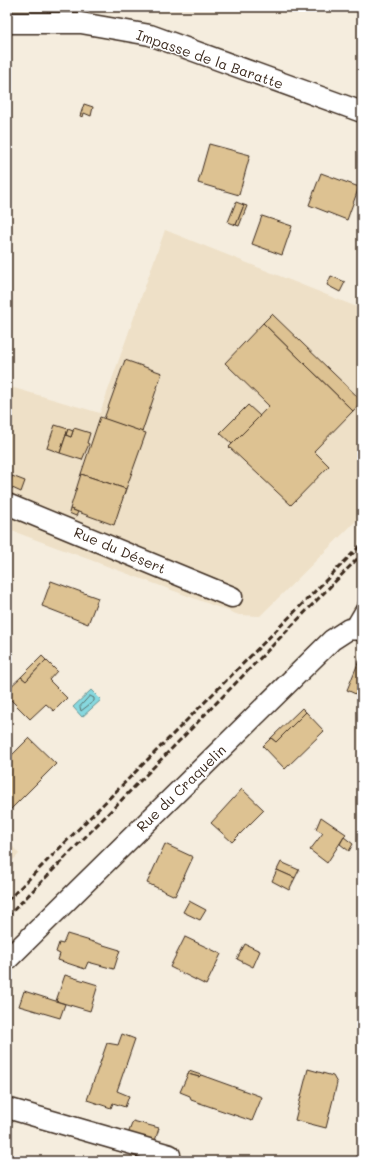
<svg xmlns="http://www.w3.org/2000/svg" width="369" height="1168" font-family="Mali,sans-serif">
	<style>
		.built { fill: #eee0c7 }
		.green { fill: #a2e3ad; stroke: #6e8666 }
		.water { fill: #86d8df; stroke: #689292 }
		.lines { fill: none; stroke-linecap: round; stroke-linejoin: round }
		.shore { stroke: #59706b; stroke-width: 1 }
		.building { fill: #ddc292; stroke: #3b2a1e }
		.service-casing { stroke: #3b2a1e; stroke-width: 13 }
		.minor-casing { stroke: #3b2a1e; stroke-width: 23 }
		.service { stroke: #fff; stroke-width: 10 }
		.minor { stroke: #fff; stroke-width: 20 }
		.rail { stroke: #3b2a1e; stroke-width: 3; stroke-dasharray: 6 3; stroke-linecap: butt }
		.labels { text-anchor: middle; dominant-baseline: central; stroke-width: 3; stroke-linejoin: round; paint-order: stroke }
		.street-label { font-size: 14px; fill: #3b2a1e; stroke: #fff }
	</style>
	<rect width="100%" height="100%" fill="#f5edde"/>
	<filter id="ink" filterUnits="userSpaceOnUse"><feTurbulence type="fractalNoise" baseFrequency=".025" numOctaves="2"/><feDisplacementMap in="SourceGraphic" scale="8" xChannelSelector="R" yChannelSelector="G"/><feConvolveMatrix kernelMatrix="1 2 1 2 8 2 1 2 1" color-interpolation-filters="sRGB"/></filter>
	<g filter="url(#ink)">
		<g class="built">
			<path d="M165,230L362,309V515L260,616L239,615L7,529V386L100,413Z"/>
			<path d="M7,840L19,854L7,866Z"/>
		</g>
		<path class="green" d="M7,7H118L7,9Z"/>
		<path class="water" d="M91,690L101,700L82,717L73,707Z"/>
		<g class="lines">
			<path class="shore" d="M90,696L94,698V701L81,711L80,707Z"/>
		</g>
		<g class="building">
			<path d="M84,104L93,107L91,116L84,113L83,117L80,116Z"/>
			<path d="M209,144L250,155L239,195L198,183Z"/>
			<path d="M321,173L359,187L347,220L309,205Z"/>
			<path d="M236,202L244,205L236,225L228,222Z"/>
			<path d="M244,205L247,206L239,226L236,225Z"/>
			<path d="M262,216L292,226L282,255L252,244Z"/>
			<path d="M331,276L345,282L340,292L327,285Z"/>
			<path d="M272,314L362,401L353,411L263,323Z"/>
			<path d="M263,323L353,411L314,451L329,466L291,505L229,447L269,406L225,363Z"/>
			<path d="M125,360L162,373L142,432L104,419Z"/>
			<path d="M248,405L260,416L232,444L220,433Z"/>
			<path d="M100,417L146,433L126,489L81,474Z"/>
			<path d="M55,425L68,429L60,453L47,448Z"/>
			<path d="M74,428L90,433L87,443L89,444L82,460L60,453L66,435L71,437Z"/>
			<path d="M68,429L73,431L71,437L66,435Z"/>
			<path d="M81,474L126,489L114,525L70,509Z"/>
			<path d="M12,476L25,481L21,492L8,486Z"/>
			<path d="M70,509L78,512L76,516L69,513Z"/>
			<path d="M51,581L98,598L88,624L42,606Z"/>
			<path d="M42,656L46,660L26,681L21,677Z"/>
			<path d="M361,656L362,657V697L347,690Z"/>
			<path d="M46,660L57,671L49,680L67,698L54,711L46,704L30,719L7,696V690L21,677L26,681Z"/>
			<path d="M302,708L306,712L276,742L271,738Z"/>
			<path d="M306,712L324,731L285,769L263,746L271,738L276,742Z"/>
			<path d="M29,738L56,764L7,813V760Z"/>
			<path d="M242,789L264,810L232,842L211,823Z"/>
			<path d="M321,817L346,834L327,863L310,850L323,833L316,829Z"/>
			<path d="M344,837L353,844L349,851L340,844Z"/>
			<path d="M165,844L193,857L175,896L147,883Z"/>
			<path d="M281,862L299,870L295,878L277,870Z"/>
			<path d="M277,870L295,878L289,890L272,881Z"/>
			<path d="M189,901L206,910L200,920L183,912Z"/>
			<path d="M67,934L120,950L114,969L88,962L85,969L58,960L60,954L56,952L59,943L63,944Z"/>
			<path d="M185,937L221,954L206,985L170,967Z"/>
			<path d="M245,944L260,951L253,967L237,959Z"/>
			<path d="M65,975L98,985L90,1011L56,1001Z"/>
			<path d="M24,991L65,1004L60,1018L19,1006Z"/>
			<path d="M122,1034L135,1039L117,1091L129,1096L125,1107L113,1103L111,1108L87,1100L107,1043L118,1045Z"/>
			<path d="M308,1069L333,1076L337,1083L326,1128L295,1120Z"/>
			<path d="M189,1071L201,1075L199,1077L188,1074Z"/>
			<path d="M188,1074L199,1077L201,1075L262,1097L252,1121L191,1100L190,1096L180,1092Z"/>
			<path d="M133,1121L159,1128L155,1141L128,1134Z"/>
			<path d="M144,1156L162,1161H143Z"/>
		</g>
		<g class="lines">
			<g class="service-casing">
				<path id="service" d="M349,629L362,607"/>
			</g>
			<g class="minor-casing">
				<g id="minor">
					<path d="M7,23H81L150,35L362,112"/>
					<path d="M7,504L232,597"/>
					<path d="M7,960L332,640L349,629L362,630"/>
					<path d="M7,1108L170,1155"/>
				</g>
			</g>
			<use href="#service" class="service"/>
			<use href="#minor" class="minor"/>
			<g class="rail">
				<path d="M7,901L362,544"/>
				<path d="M7,917L362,554"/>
			</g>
		</g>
	</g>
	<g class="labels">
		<g class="street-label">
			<text transform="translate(210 59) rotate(19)">Impasse de la Baratte</text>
			<text transform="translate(120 550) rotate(23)">Rue du Désert</text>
			<text transform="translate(181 788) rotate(-44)">Rue du Craquelin</text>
		</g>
	</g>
	<rect width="369" height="1168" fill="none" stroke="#fff" stroke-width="24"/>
	<rect x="12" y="12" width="345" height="1144" fill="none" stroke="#3b2a1e" stroke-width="1.5" filter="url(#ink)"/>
</svg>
